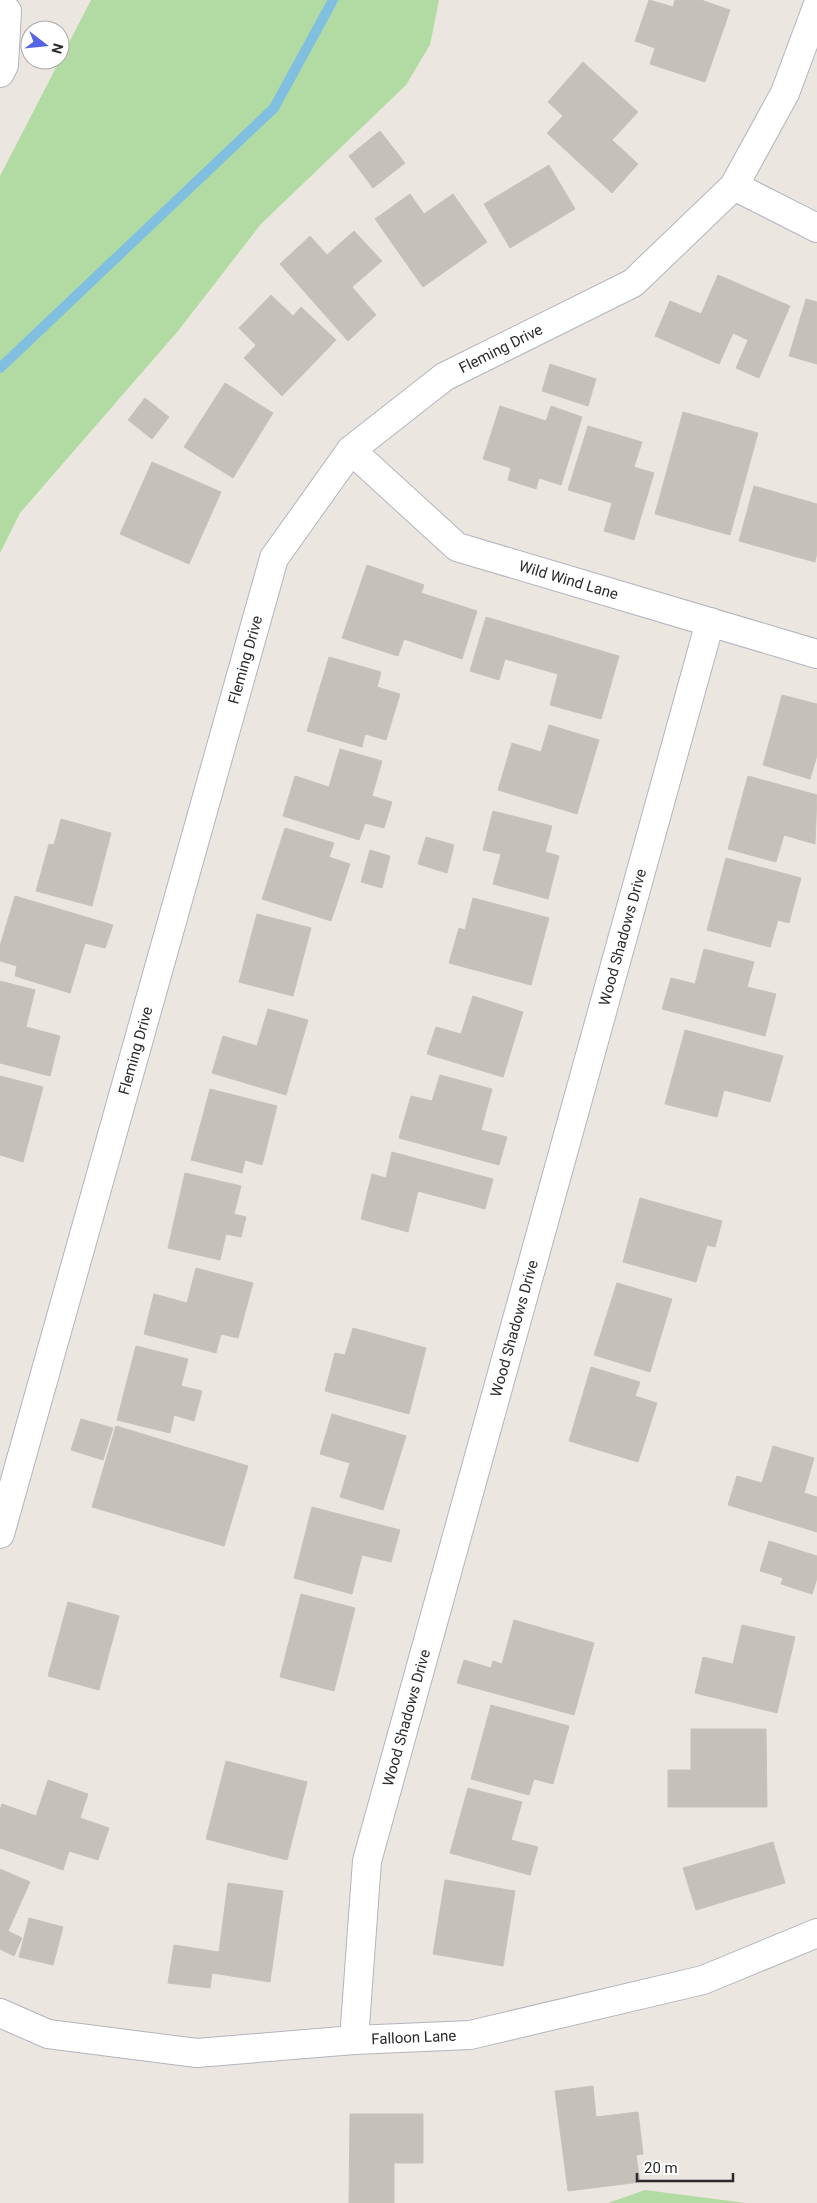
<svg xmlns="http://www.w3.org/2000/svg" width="817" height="2203" font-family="Roboto,sans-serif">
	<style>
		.green { fill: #b2dba3 }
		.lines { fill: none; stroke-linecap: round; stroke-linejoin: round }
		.stream { stroke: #80bfe0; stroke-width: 10 }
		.building { fill: #c4c1bb; stroke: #c7c3b9 }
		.minor-casing { stroke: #b3b4bd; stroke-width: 30 }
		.minor { stroke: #fff; stroke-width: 28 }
		.labels { text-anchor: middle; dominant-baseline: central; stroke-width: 5; stroke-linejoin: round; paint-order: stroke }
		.street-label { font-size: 15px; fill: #2b2b2b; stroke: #fff }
	</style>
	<rect width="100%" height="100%" fill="#ebe7e0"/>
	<g class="green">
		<path d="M91,0H439L430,45L406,85L261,224L178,331L20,513L0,553V176Z"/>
		<path d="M645,2190L746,2203H608Z"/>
	</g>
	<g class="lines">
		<path class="stream" d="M0,368L274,108L333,0"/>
	</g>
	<g class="building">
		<path d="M649,0L673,7L675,0H701L730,10L705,82L650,64L655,48L635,41Z"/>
		<path d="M583,62L638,112L612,140L638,164L612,193L547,133L563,116L548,102Z"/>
		<path d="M380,131L405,163L373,188L349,156Z"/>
		<path d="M549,165L575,209L510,248L484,204Z"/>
		<path d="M410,194L424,214L453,194L487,242L423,287L375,219Z"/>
		<path d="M354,231L382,261L352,287L376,315L348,341L280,264L310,236L327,255Z"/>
		<path d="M718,275L790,306L759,378L736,368L748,340L733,333L719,364L655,336L670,301L701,314Z"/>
		<path d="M271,295L293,316L301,307L336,340L282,396L244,358L256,345L239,328Z"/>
		<path d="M806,299L817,302V364L789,356Z"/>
		<path d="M550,364L596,379L588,406L542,391Z"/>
		<path d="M225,383L273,413L233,478L184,447Z"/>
		<path d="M145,398L169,417L152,439L128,420Z"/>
		<path d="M500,406L546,421L551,406L582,417L561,485L539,478L536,489L508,480L511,468L483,459Z"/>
		<path d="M683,412L758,433L730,535L655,514Z"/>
		<path d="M588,426L642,442L634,467L654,473L634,540L604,531L612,503L568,490Z"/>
		<path d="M152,462L221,492L189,564L120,534Z"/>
		<path d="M754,486L817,504V552L815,562L739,541Z"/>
		<path d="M367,565L424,585L421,593L477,611L462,659L404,639L398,656L342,638Z"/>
		<path d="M486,617L619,656L601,719L550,705L558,674L505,659L499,680L470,671Z"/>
		<path d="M329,657L381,672L377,687L400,694L386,740L365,734L362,747L307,731Z"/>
		<path d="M782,695L817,704V755L810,779L763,765Z"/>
		<path d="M549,725L599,740L577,814L498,790L512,743L541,752Z"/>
		<path d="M340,749L382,761L372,796L392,802L384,828L365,823L359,840L283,816L295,776L329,787Z"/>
		<path d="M748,776L817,795L815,844L784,835L776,862L728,849Z"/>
		<path d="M493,811L552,826L545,852L559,856L548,899L493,884L501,854L483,850Z"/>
		<path d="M61,819L111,833L92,906L36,891L49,844L54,845Z"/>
		<path d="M285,828L334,843L329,857L350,864L331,921L262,899Z"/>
		<path d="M426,837L454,845L447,873L418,864Z"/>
		<path d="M370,850L390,856L382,888L361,882Z"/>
		<path d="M726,858L801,878L789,923L778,920L770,947L707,930Z"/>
		<path d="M15,896L113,925L105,948L85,943L70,993L15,976L17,966L0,961V946Z"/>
		<path d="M473,898L549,918L531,985L449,963L459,928L465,930Z"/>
		<path d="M257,914L311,928L293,996L239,982Z"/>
		<path d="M704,949L754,962L747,987L776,994L765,1036L662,1009L671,978L695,984Z"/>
		<path d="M0,981L35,990L26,1027L60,1036L50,1076L0,1063Z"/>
		<path d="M473,996L523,1012L503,1077L427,1054L436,1027L461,1034Z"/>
		<path d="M268,1009L308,1020L286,1095L212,1073L223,1036L257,1046Z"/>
		<path d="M685,1030L783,1056L770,1102L724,1090L717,1117L665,1104Z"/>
		<path d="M440,1075L492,1089L481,1130L507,1137L499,1165L399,1138L411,1096L432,1101Z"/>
		<path d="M0,1076L43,1087L23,1162L0,1155Z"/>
		<path d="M210,1089L277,1106L262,1165L245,1160L242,1173L191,1160Z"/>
		<path d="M392,1152L493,1179L485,1209L418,1191L408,1232L361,1219L372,1174L386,1178Z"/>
		<path d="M185,1173L241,1186L234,1214L246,1217L241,1237L226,1234L220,1260L168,1248Z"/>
		<path d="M640,1198L722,1221L715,1247L707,1245L696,1282L623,1262Z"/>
		<path d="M196,1268L253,1283L238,1338L221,1334L216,1353L144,1334L154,1294L187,1303Z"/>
		<path d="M617,1283L672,1299L650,1372L594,1355Z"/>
		<path d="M353,1328L426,1348L409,1414L325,1391L335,1353L345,1355Z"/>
		<path d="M136,1346L188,1359L181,1386L202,1391L194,1421L174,1415L170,1433L117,1420Z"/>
		<path d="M591,1367L640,1382L635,1396L657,1403L638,1462L569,1441Z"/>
		<path d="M332,1414L406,1436L383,1510L340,1497L350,1463L320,1454Z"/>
		<path d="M81,1419L113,1428L103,1460L71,1450Z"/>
		<path d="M116,1426L248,1466L224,1546L92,1507Z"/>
		<path d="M773,1446L814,1458L804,1493L817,1497V1532L728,1505L737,1476L762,1483Z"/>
		<path d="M312,1507L400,1530L391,1562L362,1555L352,1594L294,1578Z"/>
		<path d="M769,1541L817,1556V1578L812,1594L781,1584L783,1578L760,1571Z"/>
		<path d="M301,1594L355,1608L334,1691L280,1677Z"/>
		<path d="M68,1602L119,1616L99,1690L48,1676Z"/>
		<path d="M514,1620L594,1643L574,1715L457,1683L464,1660L491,1668L493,1661L502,1664Z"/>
		<path d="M742,1625L795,1637L777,1713L695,1693L703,1657L733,1664Z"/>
		<path d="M491,1705L569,1726L553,1784L534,1779L529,1795L471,1779Z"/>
		<path d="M691,1729H766L767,1807H668V1770H691Z"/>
		<path d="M226,1761L307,1782L287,1860L206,1839Z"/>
		<path d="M48,1780L88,1794L80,1818L109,1828L98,1860L69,1851L63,1870L0,1848V1810L2,1804L36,1816Z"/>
		<path d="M468,1788L522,1802L511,1840L538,1847L530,1875L450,1853Z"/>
		<path d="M773,1842L785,1883L696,1910L683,1868Z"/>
		<path d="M0,1869L30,1882L8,1931L22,1938L14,1956L0,1949Z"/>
		<path d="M445,1880L515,1891L503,1966L433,1954Z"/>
		<path d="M228,1883L283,1891L270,1982L212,1973L210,1988L168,1983L174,1945L219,1952Z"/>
		<path d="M29,1918L63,1927L53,1965L19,1957Z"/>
		<path d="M593,2086L596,2117L638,2112L643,2154L636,2155L640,2182L568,2191L555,2091Z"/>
		<path d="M350,2114H423V2163H394V2203H349Z"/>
	</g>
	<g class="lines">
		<g class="minor-casing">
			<g id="minor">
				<path d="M0,6L7,11L4,65L0,73"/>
				<path d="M734,186L817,228"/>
				<path id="s1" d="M351,450L457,547L817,654"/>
				<path id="s2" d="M0,1534L274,558L351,450L444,377L633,283L734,186L785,93L817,7"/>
				<path id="s3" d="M0,2013L48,2034L197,2053L354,2040L470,2035L703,1980L817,1933"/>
				<path id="s4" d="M354,2040L367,1861L710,622"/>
			</g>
		</g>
		<use href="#minor" class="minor"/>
	</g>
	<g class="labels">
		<g class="street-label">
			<text stroke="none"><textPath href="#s2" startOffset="1328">Fleming Drive</textPath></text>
			<text stroke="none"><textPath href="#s1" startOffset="260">Wild Wind Lane</textPath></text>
			<text stroke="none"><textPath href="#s2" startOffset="908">Fleming Drive</textPath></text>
			<text stroke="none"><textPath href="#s4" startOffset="1138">Wood Shadows Drive</textPath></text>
			<text stroke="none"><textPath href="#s2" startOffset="502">Fleming Drive</textPath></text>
			<text stroke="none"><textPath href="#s4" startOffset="732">Wood Shadows Drive</textPath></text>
			<text stroke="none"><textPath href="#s4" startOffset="328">Wood Shadows Drive</textPath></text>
			<text stroke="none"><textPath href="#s3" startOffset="420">Falloon Lane</textPath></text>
		</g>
	</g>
	<g transform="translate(45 45) rotate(106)"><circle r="24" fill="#ffffff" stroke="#aaaaaa"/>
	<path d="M0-4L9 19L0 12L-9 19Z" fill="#5464e4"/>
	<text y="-8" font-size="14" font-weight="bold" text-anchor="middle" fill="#2b2b2b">N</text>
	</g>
	<path d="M637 2173v8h96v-8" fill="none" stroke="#2b2b2b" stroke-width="2.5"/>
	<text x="644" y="2173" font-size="15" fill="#2b2b2b" stroke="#ffffff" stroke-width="4" paint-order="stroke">20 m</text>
</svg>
